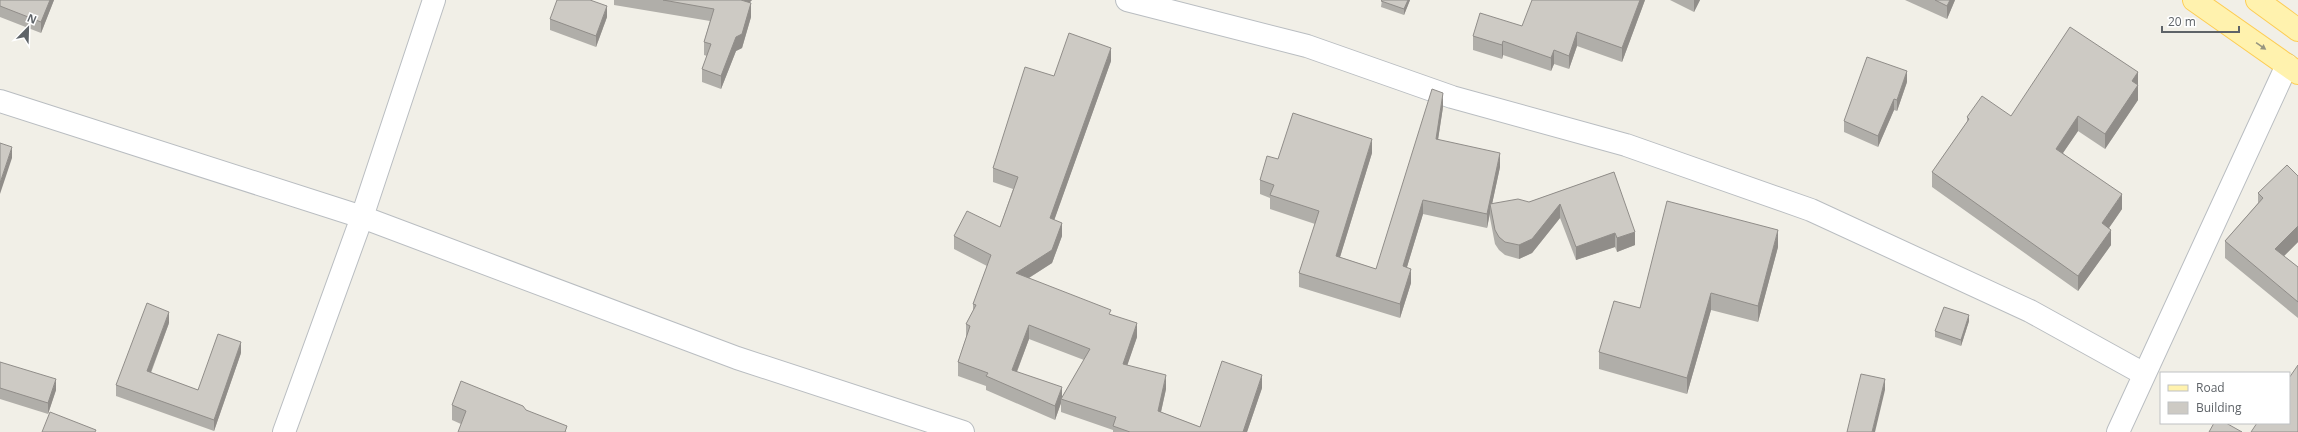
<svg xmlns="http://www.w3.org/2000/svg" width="2298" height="432" font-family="'Open Sans',sans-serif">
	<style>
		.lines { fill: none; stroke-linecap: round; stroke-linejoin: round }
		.minor-casing { stroke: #b9bdc1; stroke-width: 24 }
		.major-casing { stroke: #fdcd54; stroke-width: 24 }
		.minor { stroke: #fff; stroke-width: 22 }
		.major { stroke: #fff2ae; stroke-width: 22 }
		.wall { fill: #b0aea9; fill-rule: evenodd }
		.shaded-wall { fill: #908d89 }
		.building { fill: #cdcac4; stroke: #908d89 }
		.oneway { fill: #969580 }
	</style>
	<rect width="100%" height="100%" fill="#f1efe7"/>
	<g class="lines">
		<g class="minor-casing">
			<g id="minor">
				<path d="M434,0L362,217L737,358L963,432"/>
				<path d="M1127,0L1307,46L1452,97L1626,145L1811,210L2030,311L2144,374"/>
				<path d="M0,101L362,217L284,432"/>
				<path d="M2118,432L2287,65"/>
			</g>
		</g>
		<g class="major-casing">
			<g id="major">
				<path d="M2194,0L2298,73"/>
				<path d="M2257,0L2298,30"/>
			</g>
		</g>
		<use href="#minor" class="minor"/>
		<use href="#major" class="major"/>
	</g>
	<g class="wall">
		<path d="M0,0H54L41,33L0,17Z"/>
		<path d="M614,0H752L749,3L751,17L742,48L736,51L721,89L702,82V69L707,56L704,55V42L710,21L614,5Z"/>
		<path d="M1382,0H1410L1404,15L1381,7Z"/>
		<path d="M1645,0L1622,62L1577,46L1569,69L1554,64L1551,71L1503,55L1502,59L1473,50V36L1522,26Z"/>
		<path d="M1670,0H1700L1694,12Z"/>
		<path d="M1905,0H1955L1947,19Z"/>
		<path d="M607,17L596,47L550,30V19Z"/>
		<path d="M1111,61L1054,220L1062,236L1052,263L1029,278L1111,315L1137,337L1127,365L1166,389L1161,412L1200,427L1262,388L1247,432H1113V430L1061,412V403L1055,420L986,390V386L958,376V362L966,338V324L973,311V304L987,266L954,249V236L1000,227L1013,189L993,182V168L1054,76ZM1029,339L1084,360L1062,397L1017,372Z"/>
		<path d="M2138,72V100L2105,149L2078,131L2063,153L2122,209L2109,228L2111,245L2078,291L1932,187V172L1967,122V117L2011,116Z"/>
		<path d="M1907,82L1897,111L1894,110L1878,147L1844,132V121Z"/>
		<path d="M1443,107L1438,139L1500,167L1492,204L1529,202L1614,172L1635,245L1617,252L1615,247L1576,260L1560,218L1532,253L1519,259L1505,255L1499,250L1495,244L1490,218V213L1487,228L1423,214L1407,267L1411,283L1400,318L1299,287V273L1315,224L1270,209V198L1260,194V180L1278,159L1372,153L1340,257L1376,269Z"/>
		<path d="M2298,176V242L2284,256L2298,267V318L2225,258V241L2258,203V193Z"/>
		<path d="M1778,247L1758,322L1711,310L1687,394L1599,369V352L1640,308Z"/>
		<path d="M1969,321L1961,346L1935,337V331Z"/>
		<path d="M169,323L151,373L198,390L241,353L214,431L116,396V385Z"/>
		<path d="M0,362L56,390L48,414L0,399Z"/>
		<path d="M452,405L526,410L567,432L461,424L452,420Z"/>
	</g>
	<g class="shaded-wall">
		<path d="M50,0H54L41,33V22Z"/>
		<path d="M739,0H752L739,13Z"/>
		<path d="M1408,0H1410L1404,15V9Z"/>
		<path d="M1640,0H1645L1622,62V48Z"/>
		<path d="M1694,0H1700L1694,12Z"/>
		<path d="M1950,0H1955L1947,19V6Z"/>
		<path d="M751,3V17L742,48L736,51L721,89V76L736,37Z"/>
		<path d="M607,6V17L596,47V36Z"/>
		<path d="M1577,32V46L1569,69V56Z"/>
		<path d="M1503,41V55L1502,59V45Z"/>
		<path d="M1111,48V61L1050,232V218Z"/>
		<path d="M1554,50V64L1551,71V58Z"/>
		<path d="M1907,71V82L1897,111V100Z"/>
		<path d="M2138,72V100L2105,149V134L2132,81Z"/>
		<path d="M1443,93V107L1436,153V139Z"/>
		<path d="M1894,99V110L1878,147V136Z"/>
		<path d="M2078,116V131L2056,163V149Z"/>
		<path d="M1372,139V153L1336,270V256Z"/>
		<path d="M12,147V158L0,194V183Z"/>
		<path d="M1500,153V167L1491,209L1490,204V213L1487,228V214Z"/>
		<path d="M2122,194V209L2102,238V223Z"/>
		<path d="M1423,200V214L1403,280V266Z"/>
		<path d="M1560,204V218L1532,253L1519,259V245Z"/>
		<path d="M1062,223V236L1052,263L1016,286V273Z"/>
		<path d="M2298,226V242L2275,265V249Z"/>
		<path d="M1778,230V247L1758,322V306Z"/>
		<path d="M2111,230V245L2078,291V276Z"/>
		<path d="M1635,232V245L1617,252V238Z"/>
		<path d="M1615,233V247L1576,260V247Z"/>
		<path d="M1411,269V283L1400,318V304Z"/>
		<path d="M1711,293V310L1687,394V378Z"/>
		<path d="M169,312V323L147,382V371Z"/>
		<path d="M1969,315V321L1961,346V340Z"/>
		<path d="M1137,323V337L1123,378V364Z"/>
		<path d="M1029,325V339L1012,384V370Z"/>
		<path d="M241,342V353L214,431V420Z"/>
		<path d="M1166,375V389L1158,425V411Z"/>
		<path d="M1262,375V388L1247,432H1243Z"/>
		<path d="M56,379V390L48,414V403Z"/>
		<path d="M1885,379V390L1875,432H1872Z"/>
		<path d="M1062,387V399H1061V403L1055,420V406Z"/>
	</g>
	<g class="building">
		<path d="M0,0H50L41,22L0,6Z"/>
		<path d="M557,0H590L607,6L596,36L550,19Z"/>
		<path d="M663,0H741L751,3L742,34L736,37L721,76L702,69L711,44L704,42L714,9Z"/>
		<path d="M1382,0H1408L1404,9L1381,1Z"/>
		<path d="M1532,0H1640L1622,48L1577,32L1569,56L1554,50L1551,58L1503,41L1502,45L1473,36L1480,13L1522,26Z"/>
		<path d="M1935,0H1950L1947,6Z"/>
		<path d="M2070,27L2138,72L2132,81L2138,85L2105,134L2078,116L2056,149L2122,194L2102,223L2111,230L2078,276L1932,172L1969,119L1967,117L1982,96L2011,116Z"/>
		<path d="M1069,33L1111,48L1050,218L1062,223L1052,250L1016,273L1111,310L1109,314L1137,323L1123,364L1166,375L1158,411L1200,427L1222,361L1262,375L1243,432H1130L1113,426L1116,417L1061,399L1090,349L1029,325L1012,370L1062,387L1055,406L986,376L988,373L958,362L970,326L966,324L976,305L973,304L991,255L954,236L967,211L1000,227L1018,177L993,168L1025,67L1054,76Z"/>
		<path d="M1867,57L1907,71L1897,100L1894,99L1878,136L1844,121Z"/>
		<path d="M1432,89L1443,93L1436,139L1500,153L1487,214L1423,200L1403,266L1411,269L1400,304L1299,273L1319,211L1270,195L1274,185L1260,180L1267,156L1278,159L1293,113L1372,139L1336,256L1376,269Z"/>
		<path d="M0,143L12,147L0,183Z"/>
		<path d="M2287,165L2298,176V226L2275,249L2298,267V302L2225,241L2263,198L2258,193Z"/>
		<path d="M1614,172L1635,232L1617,238L1615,233L1576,247L1560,204L1532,239L1519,245L1505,242L1499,237L1495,230L1490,204L1518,199L1529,202Z"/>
		<path d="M1667,201L1778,230L1758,306L1711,293L1687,378L1599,352L1614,301L1640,308Z"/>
		<path d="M147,303L169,312L147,371L198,390L218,334L241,342L214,420L116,385Z"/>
		<path d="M1944,307L1969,315L1961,340L1935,331Z"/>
		<path d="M0,362L56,379L48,403L0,388Z"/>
		<path d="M2298,365V432H2251L2257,423H2289V378Z"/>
		<path d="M1861,374L1885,379L1872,432H1847Z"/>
		<path d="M461,381L523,406L526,410L567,426L565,432H458L466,411L452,405Z"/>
		<path d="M50,412L96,430L95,432H42Z"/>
		<path d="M2214,423H2226L2242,432H2209Z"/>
	</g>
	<defs><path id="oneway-solid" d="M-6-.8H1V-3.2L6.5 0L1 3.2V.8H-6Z"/></defs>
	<use class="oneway" href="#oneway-solid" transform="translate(2261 46) rotate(35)"/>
	<rect x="2160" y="372" width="130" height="52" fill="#ffffff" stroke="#bfc1c3"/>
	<rect x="2168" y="385" width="20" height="6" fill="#fff2ae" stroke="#bfc1c3"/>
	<text x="2196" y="392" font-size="12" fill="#5e6368">Road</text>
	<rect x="2168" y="402" width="20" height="12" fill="#cdcac4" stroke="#bfc1c3"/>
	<text x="2196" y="412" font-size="12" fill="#5e6368">Building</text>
	<g transform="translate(28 28) rotate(23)" stroke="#ffffff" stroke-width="3" paint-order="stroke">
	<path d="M0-3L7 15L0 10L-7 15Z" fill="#5e6368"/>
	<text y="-6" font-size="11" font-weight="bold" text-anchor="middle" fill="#5e6368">N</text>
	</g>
	<path d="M2162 26v6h77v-6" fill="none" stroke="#5e6368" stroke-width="2"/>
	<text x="2168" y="26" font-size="12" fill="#5e6368" stroke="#ffffff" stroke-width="3" paint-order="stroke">20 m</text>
</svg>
